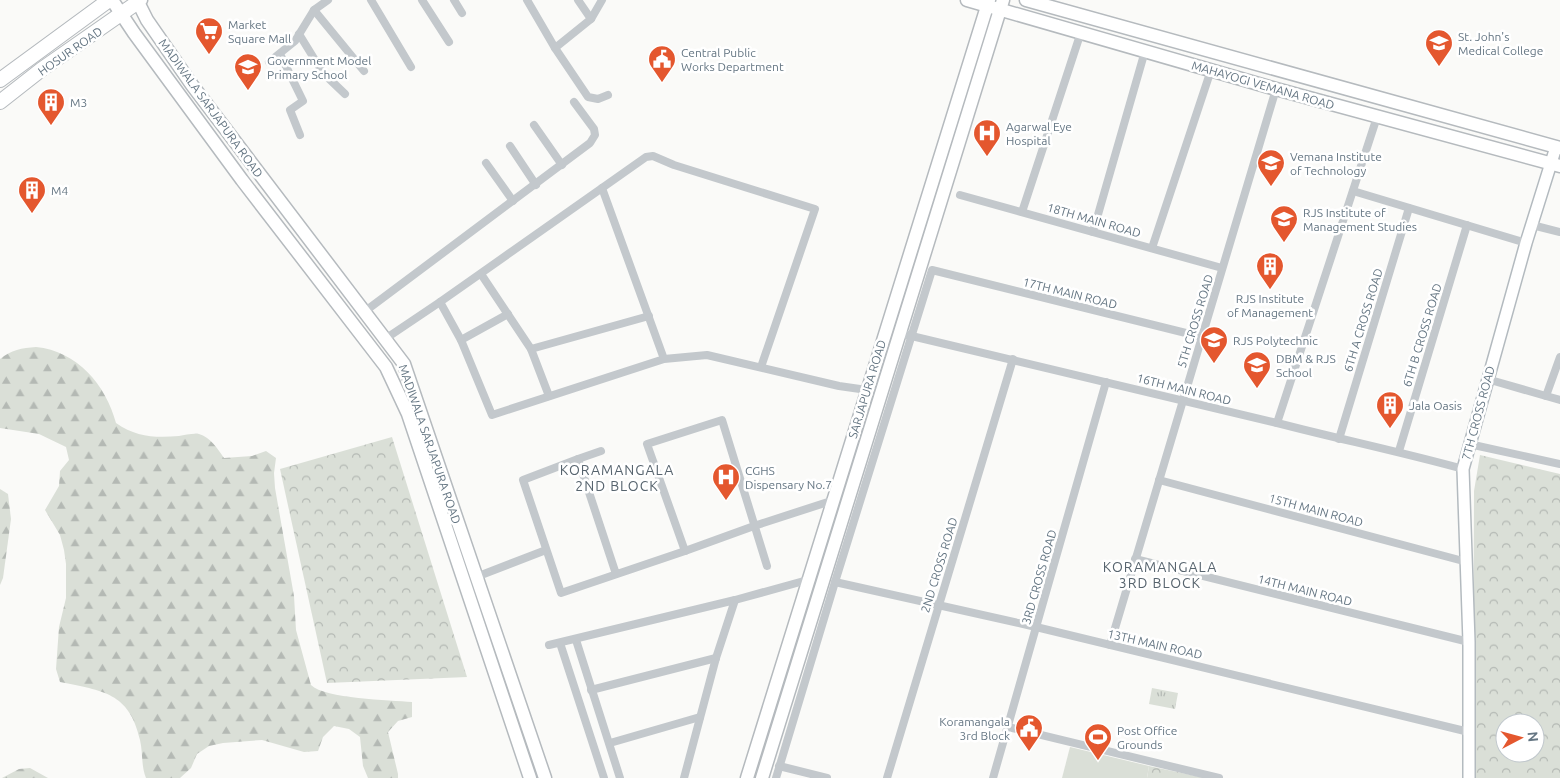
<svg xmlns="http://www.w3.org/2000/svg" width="1560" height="778" font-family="Ubuntu,sans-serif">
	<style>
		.grass { fill: url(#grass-tufts) }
		.forest { fill: url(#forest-firs) }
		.park { fill: url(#park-crowns); fill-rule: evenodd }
		.pitch { fill: #dadfd7 }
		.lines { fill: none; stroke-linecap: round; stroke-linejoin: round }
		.secondary-casing { stroke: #b3babf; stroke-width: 14 }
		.primary-casing { stroke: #b5babe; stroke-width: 15 }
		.highway-casing { stroke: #b4b9bd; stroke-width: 16 }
		.street { stroke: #c3c8cc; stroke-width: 8 }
		.secondary { stroke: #fff; stroke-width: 11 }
		.primary { stroke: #fff; stroke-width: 12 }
		.highway { stroke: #fff; stroke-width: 14 }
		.labels { text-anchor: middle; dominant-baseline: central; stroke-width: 5; stroke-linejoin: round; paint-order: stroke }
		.poi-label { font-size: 12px; fill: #657683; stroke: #fff; text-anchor: start }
		.street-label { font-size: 12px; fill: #657683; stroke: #fff }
		.neighbourhood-label { font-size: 14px; letter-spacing: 1px; fill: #57646e; stroke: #fff }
	</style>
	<defs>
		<pattern id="grass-tufts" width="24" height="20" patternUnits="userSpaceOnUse" patternTransform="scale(1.25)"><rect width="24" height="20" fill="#dadfd7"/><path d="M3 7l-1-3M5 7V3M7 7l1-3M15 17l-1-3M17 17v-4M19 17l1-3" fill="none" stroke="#b4b9b4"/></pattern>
		<pattern id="forest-firs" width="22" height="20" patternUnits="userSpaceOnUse" patternTransform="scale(1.25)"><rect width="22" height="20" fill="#dadfd7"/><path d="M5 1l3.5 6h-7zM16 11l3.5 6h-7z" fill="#b4b9b4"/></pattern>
		<pattern id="park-crowns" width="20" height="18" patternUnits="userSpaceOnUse" patternTransform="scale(1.25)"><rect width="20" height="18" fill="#dadfd7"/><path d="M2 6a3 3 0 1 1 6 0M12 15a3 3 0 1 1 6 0" fill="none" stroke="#b4b9b4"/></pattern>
	</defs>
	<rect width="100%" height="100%" fill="#fafaf8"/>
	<path class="grass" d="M1152,688L1178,693L1175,709L1149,704Z"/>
	<g class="forest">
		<path d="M36,347C77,351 106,385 116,423C136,437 155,438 179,436C185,435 193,433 199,434C210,437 218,449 224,458L252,456L266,451L276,458L274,473L275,488L294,596L296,630L311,685C325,699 390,700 412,702V717L398,721L388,732L398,774V778H368L363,766L360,737L349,729L334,726L323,737L318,751L304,752L262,740L223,743L209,746L197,754L191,768L180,778H146C141,766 143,753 140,740C129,692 103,691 60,682L56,669L59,627L66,598V564L64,550L60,535L45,510L59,486L60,471L69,460L66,447L39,434L0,428V359C11,350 22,348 36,347Z"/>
		<path d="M0,489L8,494L11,519L3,578L0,585Z"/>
		<path d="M30,768L48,778H2L19,769Z"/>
	</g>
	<g class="park">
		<path d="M392,437L467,677L327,683L280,469Z"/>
		<path d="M1480,455L1560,474V778H1473L1474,491ZM1505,723H1535V753H1505Z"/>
		<path d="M1149,766L1205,778H1147Z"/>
	</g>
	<path class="pitch" d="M1070,747L1149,766L1147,778H1062Z"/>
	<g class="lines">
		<g class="secondary-casing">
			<path id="secondary" d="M1469,778V642L1463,469L1526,243L1556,147"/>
		</g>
		<g class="primary-casing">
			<g id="primary">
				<path d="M112,0L134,33L242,180L386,367L408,414L530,778"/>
				<path d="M141,0L138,2L147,20L192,85L404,364L545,778"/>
				<path d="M967,0L1276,89L1560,166"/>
				<path d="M1026,0L1560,148"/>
				<path d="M747,778L989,0"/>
				<path d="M762,778L1003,0"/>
			</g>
		</g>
		<g class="highway-casing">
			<g id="highway">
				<path d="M0,80L109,0"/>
				<path d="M0,102L42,69L138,2L137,0"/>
			</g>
		</g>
		<g class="street">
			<path d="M371,0L411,67"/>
			<path d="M422,0L449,42"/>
			<path d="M454,0L462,13"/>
			<path d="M527,0L555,48L588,97L598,99L608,95"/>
			<path d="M578,0L591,19"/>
			<path d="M314,10L364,71"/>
			<path d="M299,34L323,73L345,94"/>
			<path d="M555,48L591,19L602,0"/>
			<path d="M280,54L303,101L290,110L300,135"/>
			<path d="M269,62L295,41L314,10L328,0"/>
			<path d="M534,125L562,165"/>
			<path d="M510,146L536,185"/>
			<path d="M486,163L513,201"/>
			<path d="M602,188L646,157L653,156L674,165L815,209L761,367"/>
			<path d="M1353,191L1526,243"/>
			<path d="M960,195L1222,268"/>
			<path d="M1022,212L1081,32"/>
			<path d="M1532,225L1560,232"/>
			<path d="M1093,232L1145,51"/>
			<path d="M1152,248L1211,70"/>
			<path d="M481,274L531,349L549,396"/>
			<path d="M364,312L590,143L595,135L594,129L574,102"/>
			<path d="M899,333L1277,423C1339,439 1401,452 1463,469"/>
			<path d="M385,339L440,302"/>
			<path d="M461,340L508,314"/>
			<path d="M531,349L649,316"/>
			<path d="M664,359L492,415L461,340L440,302L602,188L664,359L707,355L839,386L867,390"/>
			<path d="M1487,379L1546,396L1560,357"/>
			<path d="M1546,396L1560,400"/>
			<path d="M1277,423L1377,117"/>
			<path d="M1339,439L1409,208"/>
			<path d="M1469,444L1560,464"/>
			<path d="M1399,451L1467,225"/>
			<path d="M578,459L601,451"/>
			<path d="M1159,480L1467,562"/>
			<path d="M1135,559L1469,642"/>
			<path d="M767,566L722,420L647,444L685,551L754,526L834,500"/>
			<path d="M616,574L578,459L523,480L561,593L685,551"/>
			<path d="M476,577L546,550"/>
			<path d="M835,582L1036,627L1469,732"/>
			<path d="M576,640L620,778"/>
			<path d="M560,643L604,778"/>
			<path d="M549,645L735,600L811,579"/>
			<path d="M1110,645L1276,89"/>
			<path d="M591,690L716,658"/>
			<path d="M1008,727L1219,778"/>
			<path d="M610,743L700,717"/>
			<path d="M779,766L827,778"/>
			<path d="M684,778L716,658L735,600"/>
			<path d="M776,778L835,582L932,270L1202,337"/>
			<path d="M887,778L1013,359"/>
			<path d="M993,778L1106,382"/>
		</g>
		<use href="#secondary" class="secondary"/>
		<use href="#primary" class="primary"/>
		<use href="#highway" class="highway"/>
	</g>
	<defs>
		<g id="supermarket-pin" transform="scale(1.4375)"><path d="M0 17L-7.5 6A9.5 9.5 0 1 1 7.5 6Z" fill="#e4572e" stroke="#fff"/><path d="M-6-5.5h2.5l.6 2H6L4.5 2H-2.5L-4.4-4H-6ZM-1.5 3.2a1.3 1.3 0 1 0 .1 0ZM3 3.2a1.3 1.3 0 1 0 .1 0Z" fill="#fff"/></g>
		<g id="university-pin" transform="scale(1.4375)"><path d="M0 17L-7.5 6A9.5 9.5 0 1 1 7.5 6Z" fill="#e4572e" stroke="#fff"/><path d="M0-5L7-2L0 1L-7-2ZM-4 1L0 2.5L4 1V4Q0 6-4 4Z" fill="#fff"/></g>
		<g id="civic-pin" transform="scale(1.4375)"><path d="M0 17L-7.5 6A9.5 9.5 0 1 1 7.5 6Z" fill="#e4572e" stroke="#fff"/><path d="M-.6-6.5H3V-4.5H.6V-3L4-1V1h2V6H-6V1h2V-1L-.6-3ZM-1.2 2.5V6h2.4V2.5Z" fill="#fff"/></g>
		<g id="school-pin" transform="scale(1.4375)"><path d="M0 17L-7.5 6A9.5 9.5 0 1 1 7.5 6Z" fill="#e4572e" stroke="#fff"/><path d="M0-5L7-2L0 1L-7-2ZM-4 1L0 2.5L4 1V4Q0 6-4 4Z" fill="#fff"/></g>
		<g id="building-pin" transform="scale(1.4375)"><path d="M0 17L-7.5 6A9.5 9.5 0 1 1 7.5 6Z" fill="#e4572e" stroke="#fff"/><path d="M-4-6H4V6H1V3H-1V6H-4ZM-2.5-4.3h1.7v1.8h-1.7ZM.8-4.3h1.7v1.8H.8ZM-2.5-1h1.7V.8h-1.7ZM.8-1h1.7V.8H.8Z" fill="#fff"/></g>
		<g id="hospital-pin" transform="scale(1.4375)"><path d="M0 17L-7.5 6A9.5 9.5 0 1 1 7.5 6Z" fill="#e4572e" stroke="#fff"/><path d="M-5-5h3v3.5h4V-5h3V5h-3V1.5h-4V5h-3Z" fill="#fff"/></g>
		<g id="stadium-pin" transform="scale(1.4375)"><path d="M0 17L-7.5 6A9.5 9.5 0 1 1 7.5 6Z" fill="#e4572e" stroke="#fff"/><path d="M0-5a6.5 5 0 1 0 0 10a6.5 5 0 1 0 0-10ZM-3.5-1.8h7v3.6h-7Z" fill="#fff"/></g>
	</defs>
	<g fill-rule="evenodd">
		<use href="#supermarket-pin" x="209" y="31"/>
		<use href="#university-pin" x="1439" y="43"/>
		<use href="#civic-pin" x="662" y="59"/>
		<use href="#school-pin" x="248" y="67"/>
		<use href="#building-pin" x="51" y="102"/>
		<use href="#hospital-pin" x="987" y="133"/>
		<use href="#university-pin" x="1271" y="163"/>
		<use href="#building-pin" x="32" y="190"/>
		<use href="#university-pin" x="1284" y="219"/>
		<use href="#building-pin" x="1270" y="266"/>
		<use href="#university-pin" x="1214" y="340"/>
		<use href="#school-pin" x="1257" y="365"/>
		<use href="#building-pin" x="1390" y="405"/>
		<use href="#hospital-pin" x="726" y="477"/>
		<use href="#civic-pin" x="1029" y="728"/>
		<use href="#stadium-pin" x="1098" y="737"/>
	</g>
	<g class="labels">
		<g class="poi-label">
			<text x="228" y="24">Market<tspan x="228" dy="14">Square Mall</tspan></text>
			<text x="1458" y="36">St. John's<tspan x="1458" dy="14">Medical College</tspan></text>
			<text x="681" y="52">Central Public<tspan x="681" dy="14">Works Department</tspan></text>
			<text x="267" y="60">Government Model<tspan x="267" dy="14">Primary School</tspan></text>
			<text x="70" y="102">M3</text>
			<text x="1006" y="126">Agarwal Eye<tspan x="1006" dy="14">Hospital</tspan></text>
			<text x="1290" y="156">Vemana Institute<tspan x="1290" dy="14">of Technology</tspan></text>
			<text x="51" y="190">M4</text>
			<text x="1303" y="212">RJS Institute of<tspan x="1303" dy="14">Management Studies</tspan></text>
			<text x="1270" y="298" text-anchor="middle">RJS Institute<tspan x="1270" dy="14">of Management</tspan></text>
			<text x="1233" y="340">RJS Polytechnic</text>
			<text x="1276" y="358">DBM &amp; RJS<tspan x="1276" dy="14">School</tspan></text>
			<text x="1409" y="405">Jala Oasis</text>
			<text x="745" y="470">CGHS<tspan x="745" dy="14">Dispensary No.7</tspan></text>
			<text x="1010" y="721" text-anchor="end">Koramangala<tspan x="1010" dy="14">3rd Block</tspan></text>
			<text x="1117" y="730">Post Office<tspan x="1117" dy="14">Grounds</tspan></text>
		</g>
		<g class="street-label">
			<text transform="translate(70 51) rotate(-35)">HOSUR ROAD</text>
			<text transform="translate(1263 85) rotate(16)">MAHAYOGI VEMANA ROAD</text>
			<text transform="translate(211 108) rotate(54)">MADIWALA SARJAPURA ROAD</text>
			<text transform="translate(1094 220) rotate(16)">18TH MAIN ROAD</text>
			<text transform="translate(1070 293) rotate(14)">17TH MAIN ROAD</text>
			<text transform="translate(1363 320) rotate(-73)">6TH A CROSS ROAD</text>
			<text transform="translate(1195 321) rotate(-73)">5TH CROSS ROAD</text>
			<text transform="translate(1422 335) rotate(-73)">6TH B CROSS ROAD</text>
			<text transform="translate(867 389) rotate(-73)">SARJAPURA ROAD</text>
			<text transform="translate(1184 389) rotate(14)">16TH MAIN ROAD</text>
			<text transform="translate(1478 413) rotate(-75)">7TH CROSS ROAD</text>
			<text transform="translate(430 444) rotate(71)">MADIWALA SARJAPURA ROAD</text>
			<text transform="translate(1316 510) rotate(15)">15TH MAIN ROAD</text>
			<text transform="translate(939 565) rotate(-73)">2ND CROSS ROAD</text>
			<text transform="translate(1039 577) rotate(-74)">3RD CROSS ROAD</text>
			<text transform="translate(1305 590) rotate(14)">14TH MAIN ROAD</text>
			<text transform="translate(1155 644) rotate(13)">13TH MAIN ROAD</text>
		</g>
		<g class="neighbourhood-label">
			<text x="617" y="470">KORAMANGALA<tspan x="617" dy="16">2ND BLOCK</tspan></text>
			<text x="1160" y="567">KORAMANGALA<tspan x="1160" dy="16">3RD BLOCK</tspan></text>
		</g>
	</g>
	<g transform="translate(1520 738) rotate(84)"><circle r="24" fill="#ffffff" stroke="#c1c8cd"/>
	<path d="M0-4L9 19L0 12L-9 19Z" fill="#e4572e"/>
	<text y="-8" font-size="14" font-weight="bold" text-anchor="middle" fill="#657683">N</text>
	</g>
</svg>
